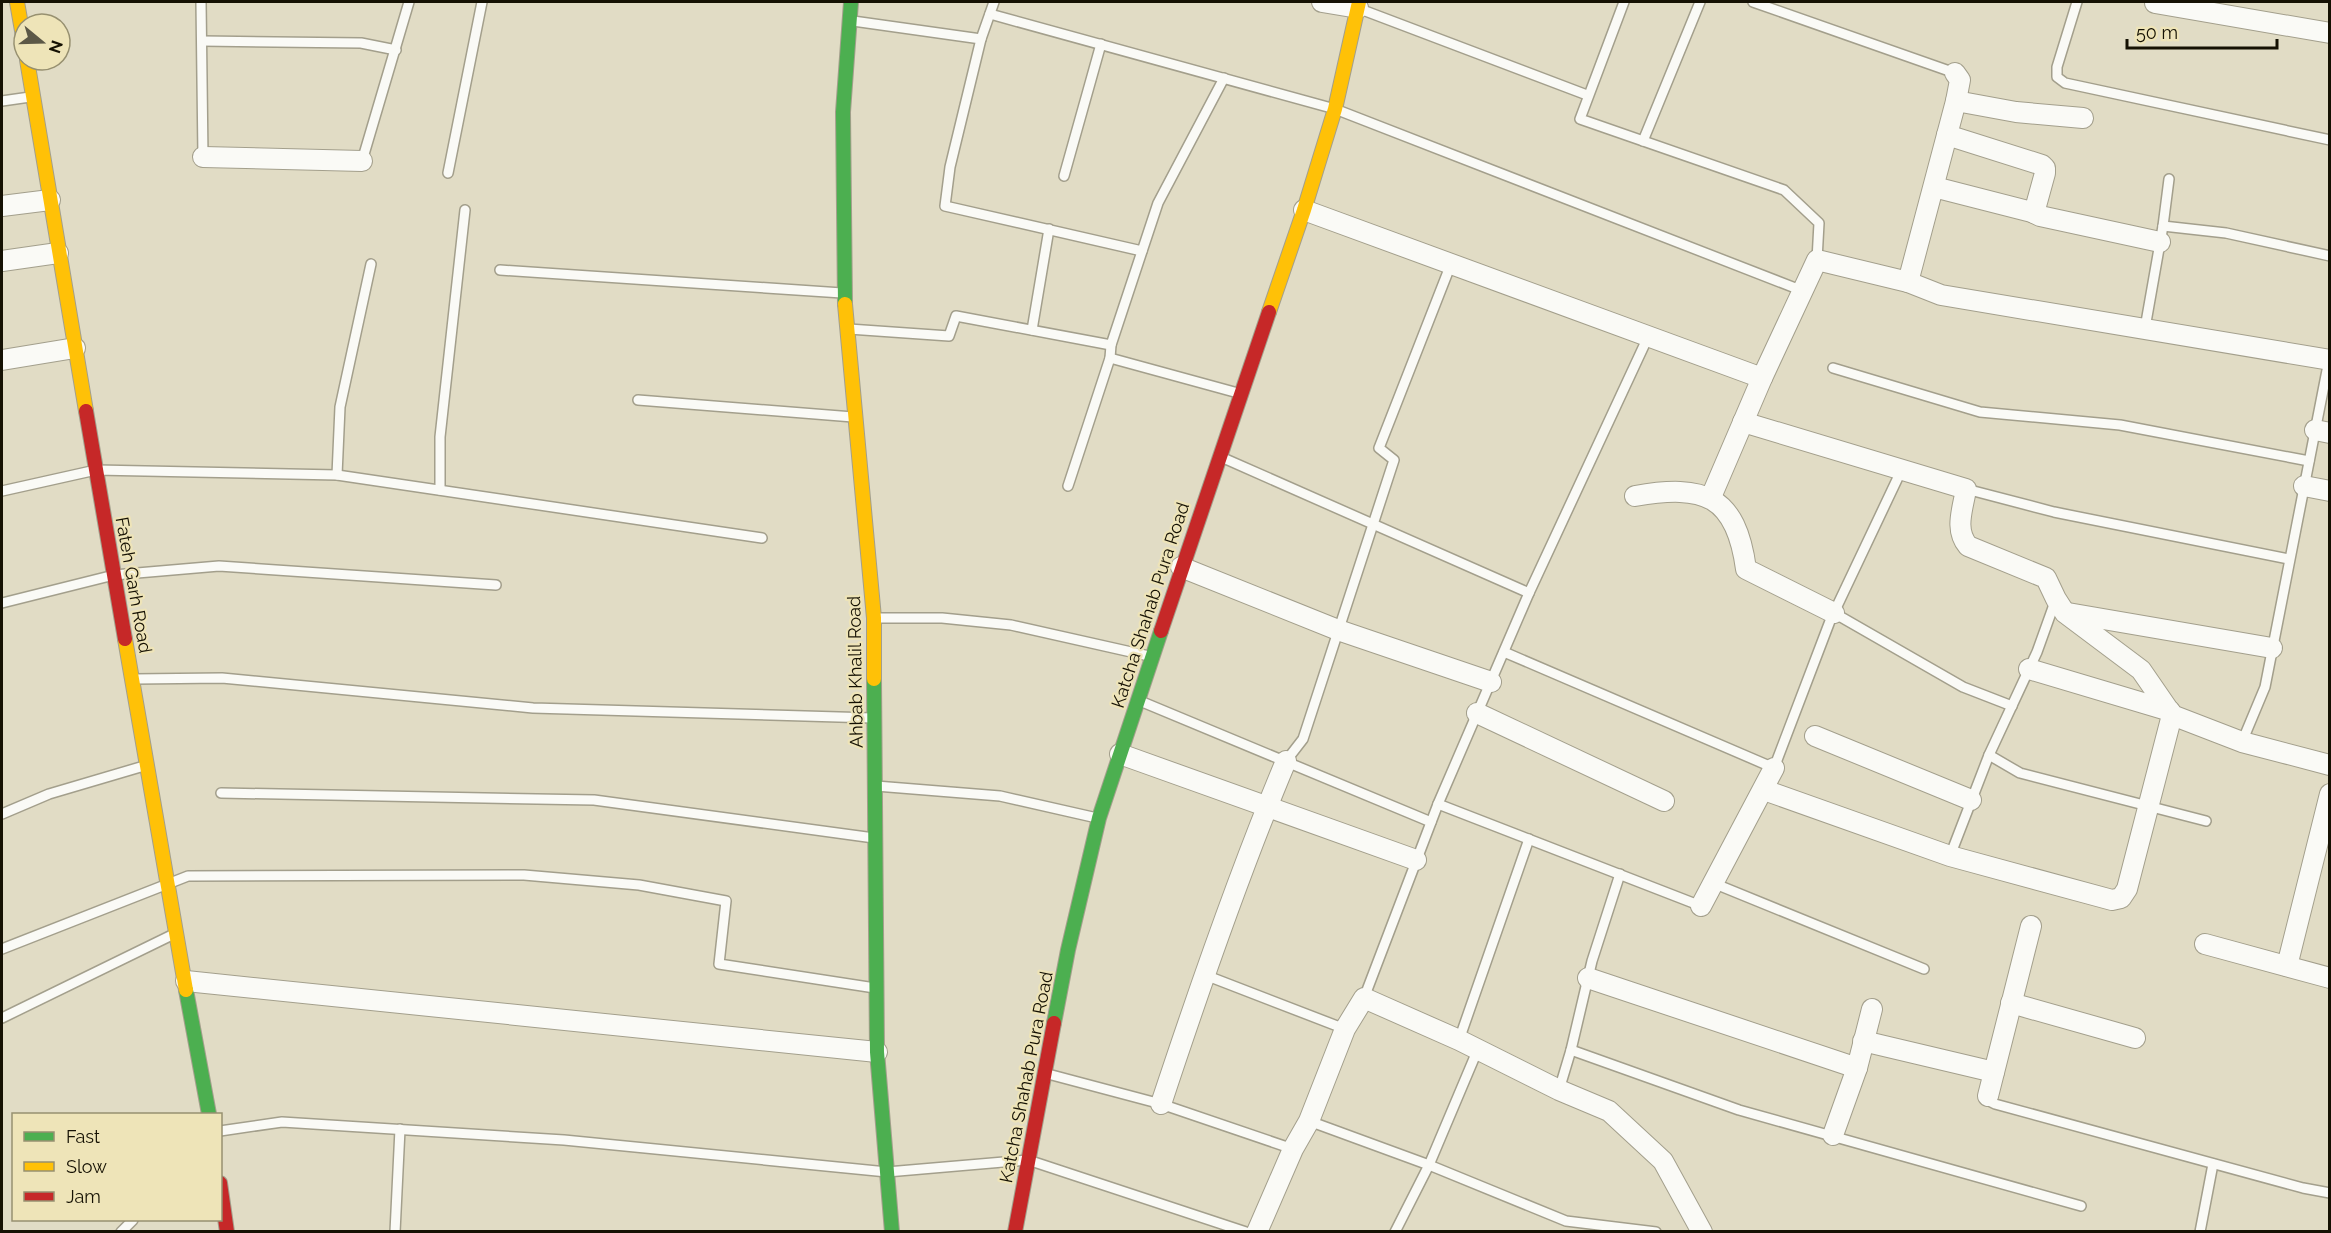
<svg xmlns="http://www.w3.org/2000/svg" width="2331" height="1233" font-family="Raleway,sans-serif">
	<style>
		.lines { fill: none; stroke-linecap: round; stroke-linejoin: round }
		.lane-casing { stroke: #a39f8c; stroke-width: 12 }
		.street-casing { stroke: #a39f8c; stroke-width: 22 }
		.fast-casing { stroke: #a39f8c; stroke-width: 16 }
		.slow-casing { stroke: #a39f8c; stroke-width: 16 }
		.jam-casing { stroke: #a39f8c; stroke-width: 16 }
		.lane { stroke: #fafaf6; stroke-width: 9 }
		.street { stroke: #fafaf6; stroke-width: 20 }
		.fast { stroke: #4caf50; stroke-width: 14 }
		.slow { stroke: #ffc107; stroke-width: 14 }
		.jam { stroke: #c62828; stroke-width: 14 }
		.labels { text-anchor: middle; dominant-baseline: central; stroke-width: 4.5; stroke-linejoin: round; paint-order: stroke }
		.street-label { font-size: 18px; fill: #151103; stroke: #eee4b8 }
	</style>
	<rect width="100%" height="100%" fill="#e1dcc5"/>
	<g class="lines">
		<g class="lane-casing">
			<g id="lane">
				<path d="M201,2L203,157"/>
				<path d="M1624,2L1580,119L1784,190L1819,223L1817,260"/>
				<path d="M1753,2L1955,73"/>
				<path d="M2077,2L2057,67V77L2065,83L2330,140"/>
				<path d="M1360,9L1587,95"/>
				<path d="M990,14L1335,109L1803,291"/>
				<path d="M853,21L981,39L994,2"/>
				<path d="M981,39L950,167L945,206L1142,251"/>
				<path d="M202,41L361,43L396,50"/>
				<path d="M2,101L30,97"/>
				<path d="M1643,141L1700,2"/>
				<path d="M362,161L409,2"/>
				<path d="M448,173L482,2"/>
				<path d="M1064,176L1101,44"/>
				<path d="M2163,226L2226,233L2330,256"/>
				<path d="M500,270L842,293"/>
				<path d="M2145,328L2163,226L2169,179"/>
				<path d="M849,329L949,336L956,316L1111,345"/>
				<path d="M1032,330L1049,229"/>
				<path d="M1110,358L1238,393"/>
				<path d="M1833,368L1980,412L2120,425L2309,461"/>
				<path d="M638,400L853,417"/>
				<path d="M1221,457L1529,593"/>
				<path d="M337,475L340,407L371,264"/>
				<path d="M1068,486L1110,358L1111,345L1158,203L1224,78"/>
				<path d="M1966,489L2054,512L2289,559"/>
				<path d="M440,490V437L465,210"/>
				<path d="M2,491L96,470L337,475L762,538"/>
				<path d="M2,603L114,575L219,566L496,585"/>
				<path d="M1834,613L1963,687L2012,706"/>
				<path d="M876,618H942L1011,625L1149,656"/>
				<path d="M1504,652L1774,768L1830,621L1902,469"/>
				<path d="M135,679L222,678L533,708L873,718"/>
				<path d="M1140,701L1431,822"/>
				<path d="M2242,742L2265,687L2329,360"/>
				<path d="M1989,755L2020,773L2206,821"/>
				<path d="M1286,761L1303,739L1394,460L1379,448L1451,264"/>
				<path d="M876,786L1000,796L1097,818"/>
				<path d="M221,793L594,800L874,838"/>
				<path d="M1438,804L1701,906"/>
				<path d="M2,814L49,794L144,766"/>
				<path d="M1950,856L1989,755L2037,652L2056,599"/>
				<path d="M1713,883L1924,969"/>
				<path d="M2,949L188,876L524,875L639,885L726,901L719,964L875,988"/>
				<path d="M1205,975L1345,1029"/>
				<path d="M1364,998L1438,804L1529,593L1648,337"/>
				<path d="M2,1018L174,934"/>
				<path d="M1459,1040L1529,839"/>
				<path d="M1571,1050L1739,1110L2081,1206"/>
				<path d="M1048,1074L1161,1104L1293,1149"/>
				<path d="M1559,1090L1571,1050L1592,961L1620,874"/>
				<path d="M1988,1096L1989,1101L1995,1104L2303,1188L2330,1193"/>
				<path d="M1309,1121L1429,1165L1566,1221L1656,1232"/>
				<path d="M220,1131L282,1122L564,1140L887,1172L1028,1160L1246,1232"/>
				<path d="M121,1232L133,1220"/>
				<path d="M395,1232L400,1129"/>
				<path d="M1395,1232L1429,1165L1478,1049"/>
				<path d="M2200,1232L2213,1164"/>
			</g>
		</g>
		<g class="street-casing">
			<g id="street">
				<path d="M1322,2L1358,8"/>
				<path d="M2155,3L2330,33"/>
				<path d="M1956,101L2016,112L2083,118"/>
				<path d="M1947,135L2042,165L2045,168V173L2034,213"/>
				<path d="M203,157L362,161"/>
				<path d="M1934,187L2032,212L2040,216L2160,242"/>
				<path d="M2,206L50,200"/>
				<path d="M1304,210L1762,378"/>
				<path d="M2,261L58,253"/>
				<path d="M1908,282L1956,101L1960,80L1955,73"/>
				<path d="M2,360L75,348"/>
				<path d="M1743,422L1966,489C1963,509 1954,529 1968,546L2046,578L2056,599L2065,613L2141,670L2172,715L2242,742L2330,765"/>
				<path d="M2315,430L2330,433"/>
				<path d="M2304,486L2330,491"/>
				<path d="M1635,496C1704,484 1736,495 1746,569L1834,613"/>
				<path d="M1711,497L1762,378L1817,260L1908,282L1941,295L2330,360"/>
				<path d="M1181,567L1338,630L1491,682"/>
				<path d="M2068,613L2272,648"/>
				<path d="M2029,669L2170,711"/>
				<path d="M1477,713L1664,801"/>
				<path d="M1815,736L1971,800"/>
				<path d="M1120,754L1416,860"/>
				<path d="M1764,790L1950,856L2112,900L2121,898L2127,889L2172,715"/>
				<path d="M1701,906L1774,768"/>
				<path d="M2205,944L2330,978"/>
				<path d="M2287,966L2330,794"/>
				<path d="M1588,978L1857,1068"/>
				<path d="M186,981L877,1052"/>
				<path d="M2011,1003L2135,1038"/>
				<path d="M1863,1041L1994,1072"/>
				<path d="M1988,1096L2031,926"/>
				<path d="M1161,1104C1199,989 1239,873 1286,761"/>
				<path d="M1833,1135L1857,1068L1872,1009"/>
				<path d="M1257,1232L1293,1149L1309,1121L1345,1029L1364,998L1459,1040L1559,1090L1609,1111L1663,1161L1702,1232"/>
			</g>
		</g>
		<g class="fast-casing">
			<g id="fast">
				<path d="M845,304L843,112L851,2"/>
				<path d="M874,679L877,1052L892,1232"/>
				<path d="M186,990L209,1114"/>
				<path d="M1054,1023L1068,950L1099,818L1161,631"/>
			</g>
		</g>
		<g class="slow-casing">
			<g id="slow">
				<path d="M17,2L24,42"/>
				<path d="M27,60L86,411"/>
				<path d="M845,304L874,618V679"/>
				<path d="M1269,312L1304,210L1335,109L1359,2"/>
				<path d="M125,639L186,990"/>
			</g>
		</g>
		<g class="jam-casing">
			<g id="jam">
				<path d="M86,411L125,639"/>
				<path d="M1161,631L1269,312"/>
				<path d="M220,1183L227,1232"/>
				<path d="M1015,1232L1054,1023"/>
			</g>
		</g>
		<use href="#lane" class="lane"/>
		<use href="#street" class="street"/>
		<use href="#fast" class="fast"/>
		<use href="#slow" class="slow"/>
		<use href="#jam" class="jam"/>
	</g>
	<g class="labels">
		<g class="street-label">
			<text transform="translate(134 585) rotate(80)">Fateh Garh Road</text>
			<text transform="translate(1150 605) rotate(-72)">Katcha Shahab Pura Road</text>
			<text transform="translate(855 672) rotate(-91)">Ahbab Khalil Road</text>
			<text transform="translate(1026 1077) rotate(-79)">Katcha Shahab Pura Road</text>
		</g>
	</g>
	<rect width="2331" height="1233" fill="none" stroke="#151103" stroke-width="6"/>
	<rect x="12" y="1113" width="210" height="108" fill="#eee4b8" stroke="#979070" stroke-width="1.5"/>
	<rect x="24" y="1132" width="30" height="9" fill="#4caf50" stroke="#979070" stroke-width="1.5"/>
	<text x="66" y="1143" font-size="18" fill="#151103">Fast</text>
	<rect x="24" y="1162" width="30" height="9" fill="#ffc107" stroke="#979070" stroke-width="1.5"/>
	<text x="66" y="1173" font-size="18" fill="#151103">Slow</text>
	<rect x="24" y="1192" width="30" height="9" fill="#c62828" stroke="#979070" stroke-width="1.5"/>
	<text x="66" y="1203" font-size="18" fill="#151103">Jam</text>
	<g transform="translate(42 42) rotate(109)"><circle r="28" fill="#eee4b8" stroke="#979070" stroke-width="1.5"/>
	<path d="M0-4.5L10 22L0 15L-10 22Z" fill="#5c5847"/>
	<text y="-9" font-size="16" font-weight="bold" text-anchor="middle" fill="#151103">N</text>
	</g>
	<path d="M2127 39v9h150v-9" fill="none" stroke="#151103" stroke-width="3"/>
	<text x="2136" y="39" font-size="18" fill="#151103" stroke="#eee4b8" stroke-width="4.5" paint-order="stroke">50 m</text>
</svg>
